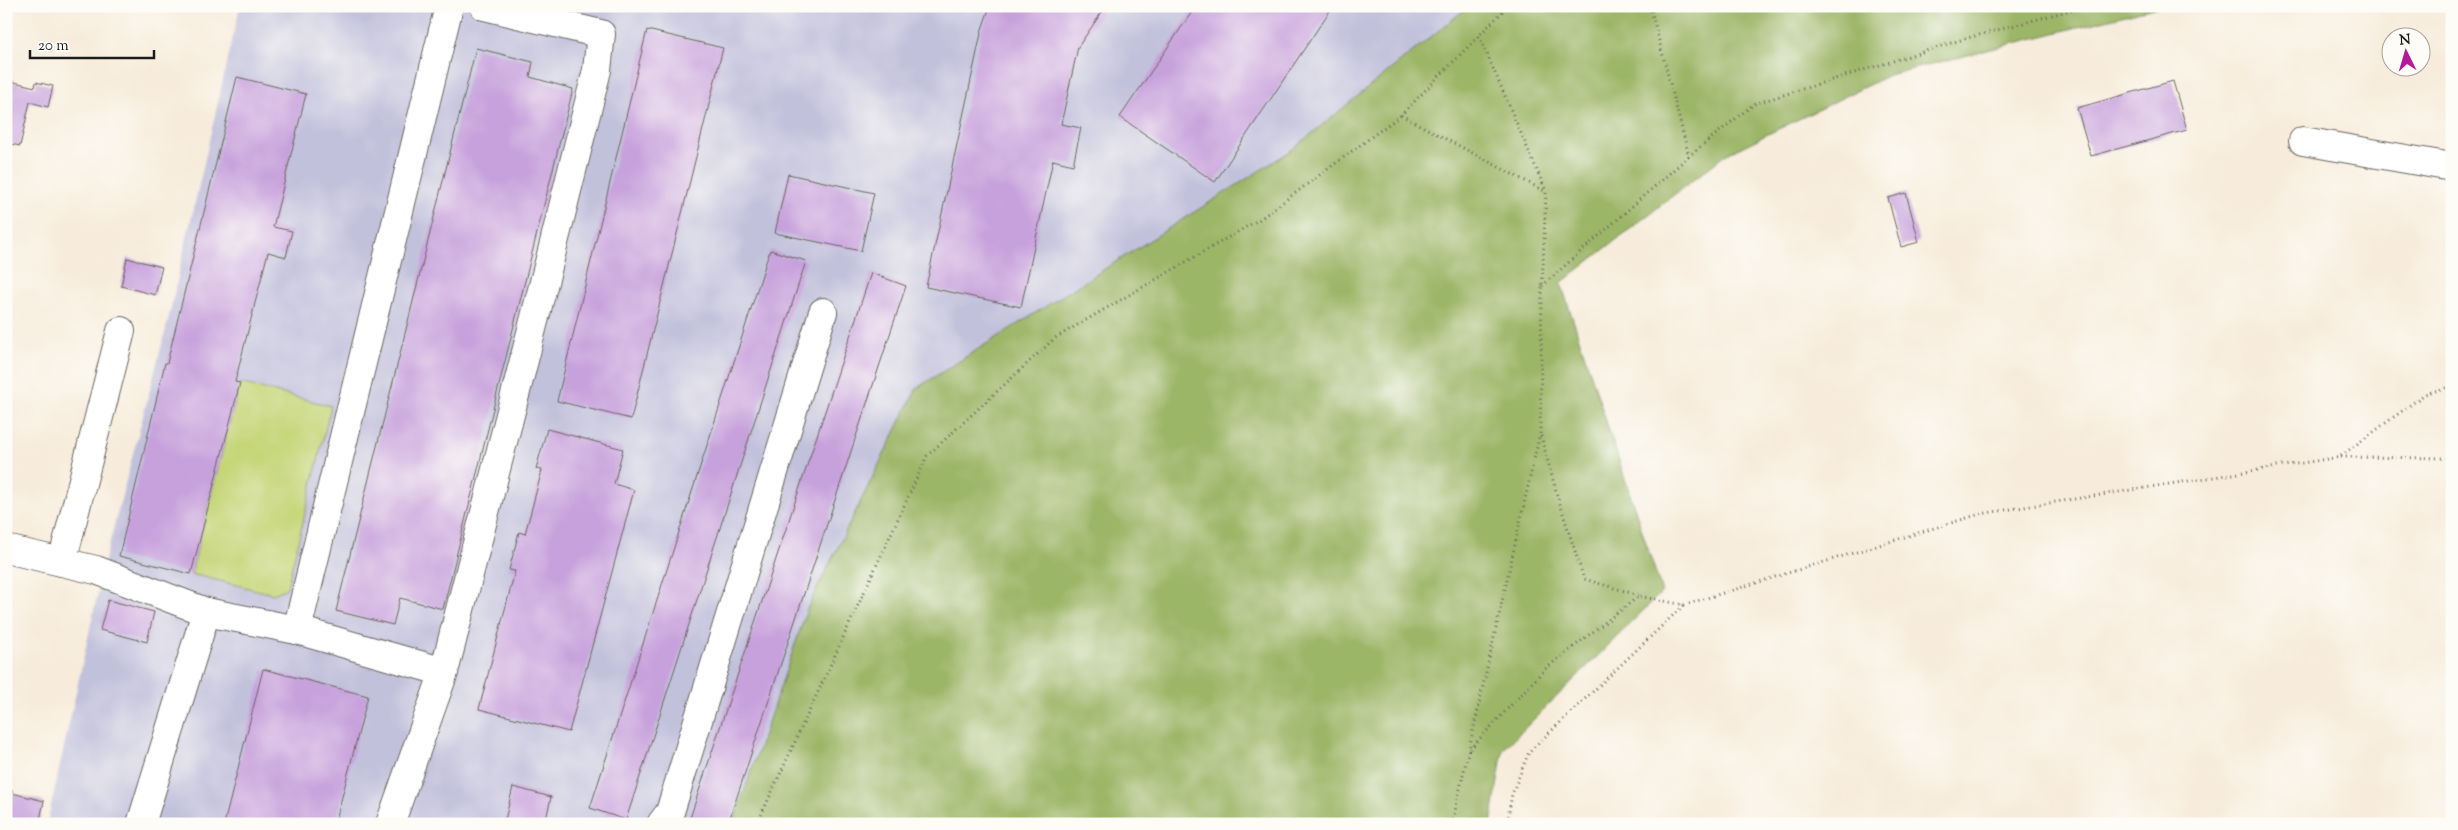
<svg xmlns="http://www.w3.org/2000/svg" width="2458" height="830" font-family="'Sorts Mill Goudy',serif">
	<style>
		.industrial { fill: #c2c1dc }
		.green { fill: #c5d577; stroke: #70784a }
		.forest { fill: #9cb668; stroke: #5c6942 }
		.building { fill: #c7a1dc }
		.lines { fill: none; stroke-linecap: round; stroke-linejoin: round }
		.minor-casing { stroke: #69655f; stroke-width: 30 }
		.path { stroke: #69655f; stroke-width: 3; stroke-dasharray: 1 4; stroke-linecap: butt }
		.minor { stroke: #fff; stroke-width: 28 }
	</style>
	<rect width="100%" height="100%" fill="#fdfcf7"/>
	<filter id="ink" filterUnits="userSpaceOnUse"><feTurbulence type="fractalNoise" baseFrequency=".02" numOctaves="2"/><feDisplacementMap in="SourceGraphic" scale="10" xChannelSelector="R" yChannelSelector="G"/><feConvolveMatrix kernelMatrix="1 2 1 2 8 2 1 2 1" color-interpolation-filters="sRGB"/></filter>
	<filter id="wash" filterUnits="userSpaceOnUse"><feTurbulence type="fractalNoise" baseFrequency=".0096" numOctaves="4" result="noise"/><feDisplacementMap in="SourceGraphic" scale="20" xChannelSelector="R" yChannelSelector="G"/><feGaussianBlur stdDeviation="1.12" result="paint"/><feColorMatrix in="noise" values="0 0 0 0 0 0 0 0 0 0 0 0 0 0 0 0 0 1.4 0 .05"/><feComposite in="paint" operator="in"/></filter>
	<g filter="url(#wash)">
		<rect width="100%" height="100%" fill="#f7ecdb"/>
		<path class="industrial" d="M240,6H1469L1289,152L917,388L808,607L733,824H47L105,560L166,329Z"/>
		<path class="green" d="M240,383L331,406L287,588L273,594L191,574Z"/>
		<path class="forest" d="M1469,6H2161L1889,75L1725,155L1561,283L1662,592L1503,750L1491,824H733L808,607L917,388L1289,152Z"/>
		<g id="blocks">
			<g class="building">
				<path d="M990,6H1106L1078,47L1061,124L1081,128L1073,165L1053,160L1021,307L926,287L982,29Z"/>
				<path d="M1196,6H1333L1215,182L1120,117Z"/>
				<path d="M647,30L723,48L631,419L557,401Z"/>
				<path d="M476,48L533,62L530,77L573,89L443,609L400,598L393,625L336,611Z"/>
				<path d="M237,77L306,94L273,227L292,231L286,257L268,252L235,382L240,383L191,574L119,556L165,363H167Z"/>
				<path d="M6,80L35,87L36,82L53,86L48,107L30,102L20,146L6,143Z"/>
				<path d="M2173,81L2187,130L2091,156L2077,108Z"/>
				<path d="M788,174L874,193L861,251L775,233Z"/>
				<path d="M1906,193L1919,242L1901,247L1888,198Z"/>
				<path d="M770,250L806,261L626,820L590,808Z"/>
				<path d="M127,258L162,267L155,295L121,286Z"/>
				<path d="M871,273L906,286L870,394L728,824H688Z"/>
				<path d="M547,429L623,449L614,484L634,490L569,732L479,709L515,571L509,570L519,532L525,534L542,470L536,469Z"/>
				<path d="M108,600L154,612L147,642L100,630Z"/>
				<path d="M263,669L368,696L335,824H224Z"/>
				<path d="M513,787L551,797L545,824H504Z"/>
				<path d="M6,788L12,790V793L44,801L39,824H6Z"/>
			</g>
		</g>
	</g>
	<g filter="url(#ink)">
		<use href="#blocks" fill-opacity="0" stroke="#69655f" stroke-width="1"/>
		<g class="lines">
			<g class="minor-casing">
				<g id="minor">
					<path d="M2303,141L2452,167"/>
					<path d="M6,549L96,570L206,612L297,630L444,672"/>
					<path d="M62,562L121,331"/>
					<path d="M297,630L449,6"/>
					<path d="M141,824L206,612"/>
					<path d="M390,824L444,672L552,251L597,70L601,34L484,6"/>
					<path d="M661,824L670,812L823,312"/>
				</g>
			</g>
			<g class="path">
				<path d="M1650,6L1689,156"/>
				<path d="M1479,36L1546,191"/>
				<path d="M1542,286L1689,156L1754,104L1964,39L2086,6"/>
				<path d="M1541,436L1557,495L1584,579L1638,595"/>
				<path d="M2341,456L2425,394L2452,386"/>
				<path d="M1684,605L1980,514L2340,457L2452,458"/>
				<path d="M1470,749L1545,669L1639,596L1684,605L1529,752L1512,794L1507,824"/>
				<path d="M757,824L927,456L1055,338L1260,219L1401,115"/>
				<path d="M1452,824L1540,433L1542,287L1546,192L1401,115L1508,6"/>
			</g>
			<use href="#minor" class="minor"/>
		</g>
	</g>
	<rect width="2458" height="830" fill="none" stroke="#fdfcf7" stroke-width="25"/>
	<g transform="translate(2406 52) rotate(355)"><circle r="24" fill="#fdfcf7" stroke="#a3a29f"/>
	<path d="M0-4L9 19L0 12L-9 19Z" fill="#b5179e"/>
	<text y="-8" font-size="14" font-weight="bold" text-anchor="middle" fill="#1c1c1c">N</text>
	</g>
	<path d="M30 50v8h124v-8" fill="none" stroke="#1c1c1c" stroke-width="2.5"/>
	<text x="38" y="50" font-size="15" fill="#1c1c1c" stroke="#fdfcf7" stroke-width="4" paint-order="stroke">20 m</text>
</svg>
